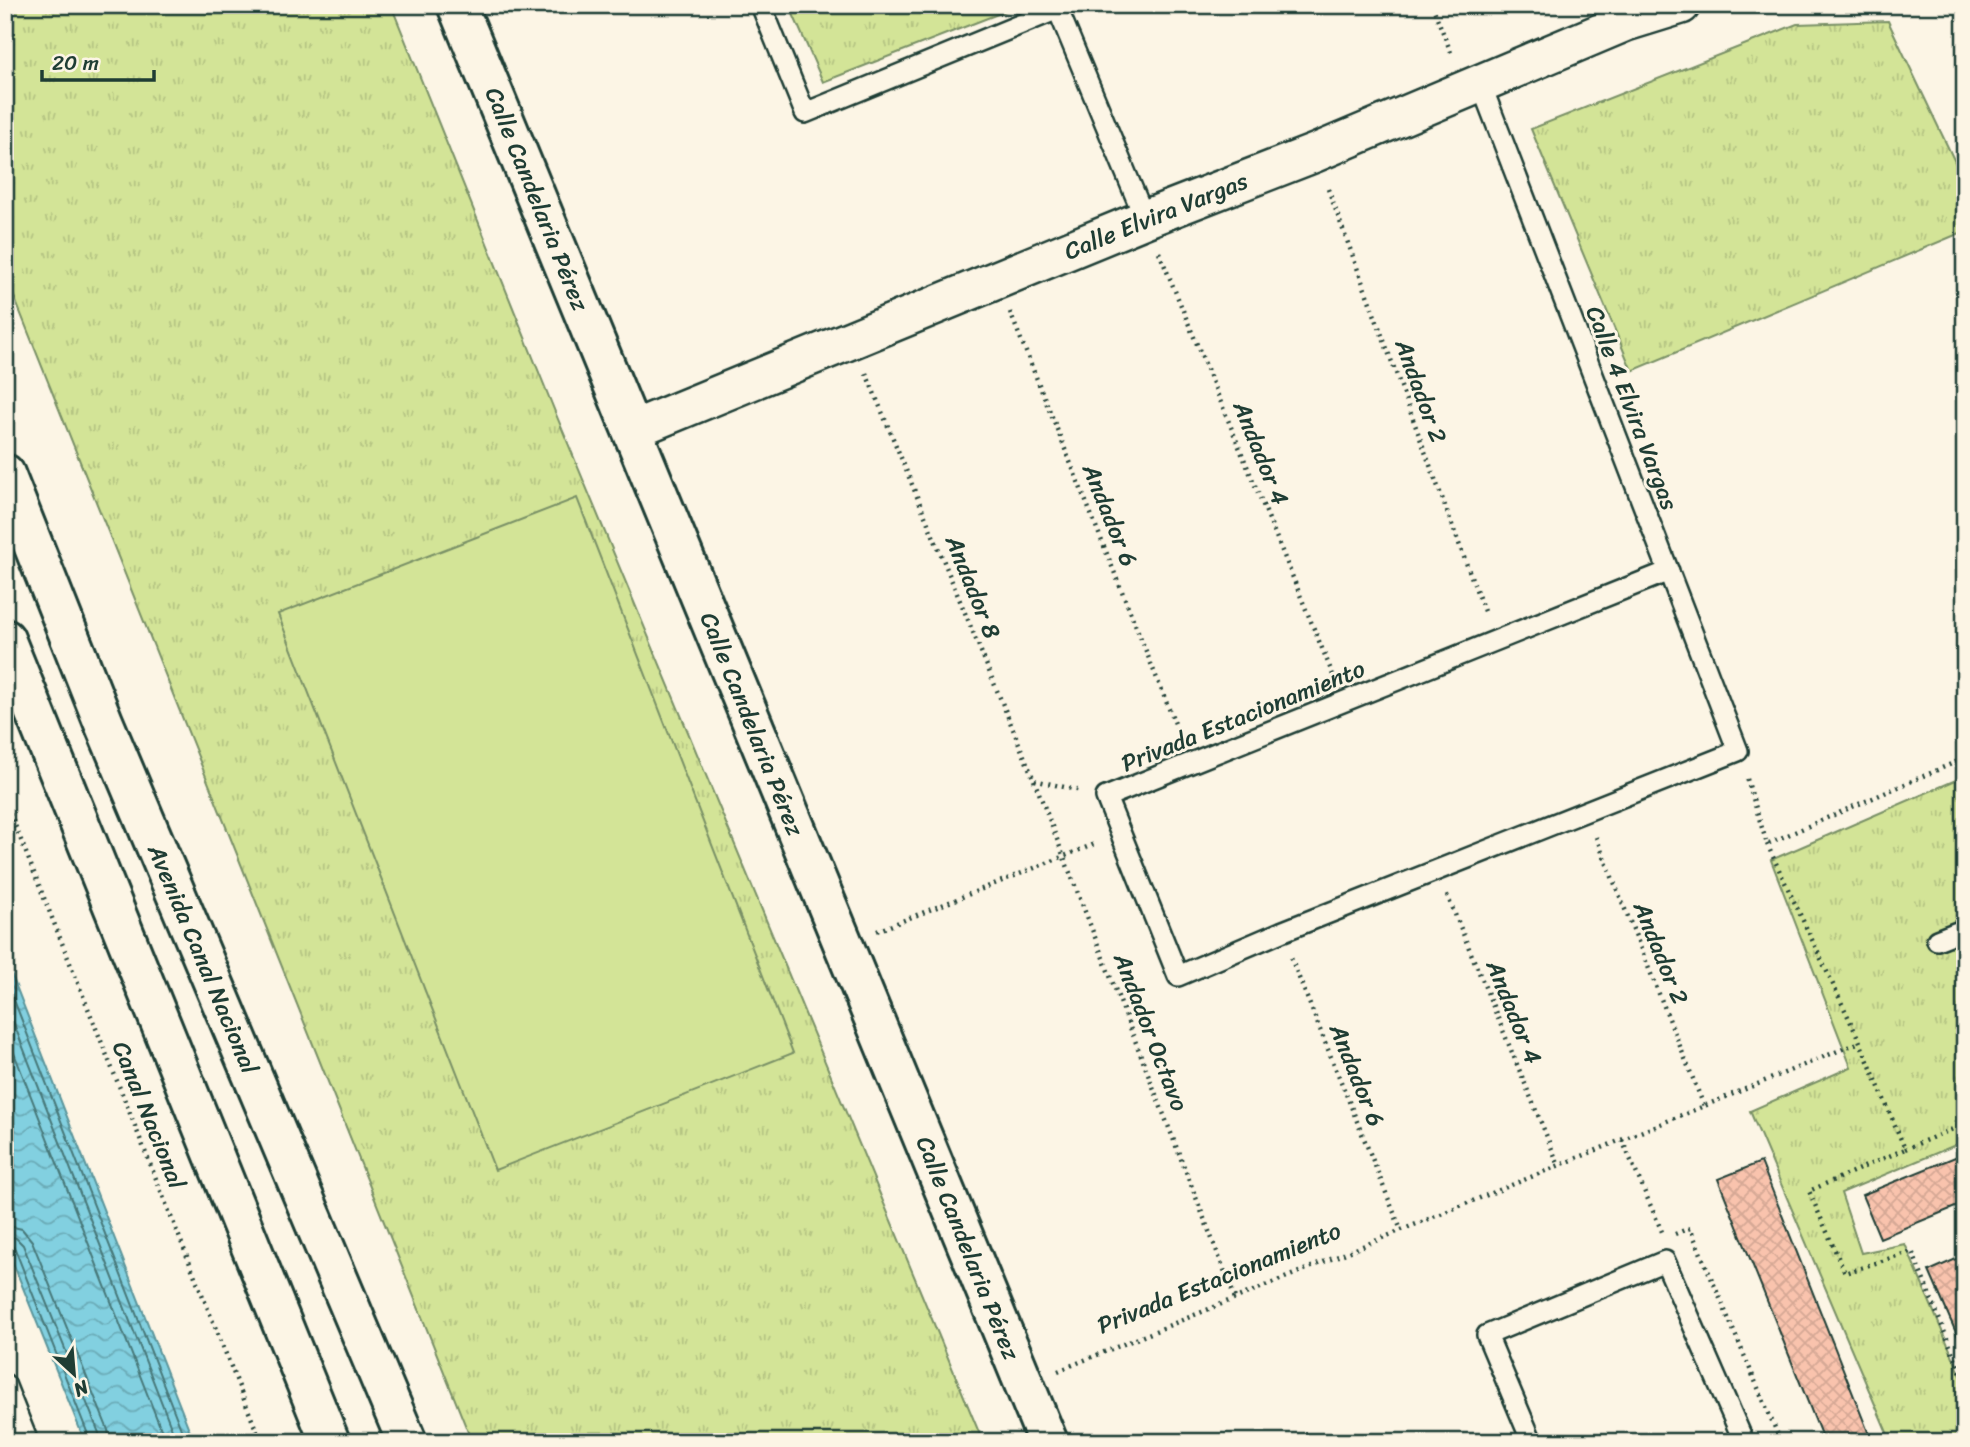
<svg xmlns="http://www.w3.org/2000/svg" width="1970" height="1447" font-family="Sriracha,sans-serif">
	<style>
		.grass { fill: url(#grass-tufts); stroke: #799066; stroke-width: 2 }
		.pitch { fill: #d3e497; stroke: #799066; stroke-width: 2 }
		.water { fill: url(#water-waves); stroke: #5a959b; stroke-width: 2 }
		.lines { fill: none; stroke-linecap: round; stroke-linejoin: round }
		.shore { stroke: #477879; stroke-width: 2 }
		.building { fill: url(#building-cross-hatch); stroke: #1f3d34; stroke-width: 2 }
		.service-casing { stroke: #1f3d34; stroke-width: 24 }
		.minor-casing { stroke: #1f3d34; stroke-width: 42 }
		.tertiary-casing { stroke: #1f3d34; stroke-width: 44 }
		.secondary-casing { stroke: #1f3d34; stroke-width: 44 }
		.path { stroke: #1f3d34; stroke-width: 4.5; stroke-dasharray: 2 5; stroke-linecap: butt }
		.service { stroke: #fcf5e5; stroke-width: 19 }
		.minor { stroke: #fcf5e5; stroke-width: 37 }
		.tertiary { stroke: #fcf5e5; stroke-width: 38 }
		.secondary { stroke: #fcf5e5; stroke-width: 38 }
		.labels { text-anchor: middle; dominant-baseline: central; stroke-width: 6; stroke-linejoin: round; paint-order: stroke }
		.street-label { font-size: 24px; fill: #1f3d34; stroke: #fcf5e5 }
	</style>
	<defs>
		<pattern id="grass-tufts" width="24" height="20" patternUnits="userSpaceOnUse" patternTransform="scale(1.75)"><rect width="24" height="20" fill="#d3e497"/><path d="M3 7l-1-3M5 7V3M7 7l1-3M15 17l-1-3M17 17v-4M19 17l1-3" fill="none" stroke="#b5c483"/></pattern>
		<pattern id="water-waves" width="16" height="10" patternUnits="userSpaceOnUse" patternTransform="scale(1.75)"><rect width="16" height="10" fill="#82d0e0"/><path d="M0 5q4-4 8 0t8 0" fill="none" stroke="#6aaab6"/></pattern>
		<pattern id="building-cross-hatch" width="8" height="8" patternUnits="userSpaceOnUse" patternTransform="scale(1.75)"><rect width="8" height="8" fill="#f9c3ad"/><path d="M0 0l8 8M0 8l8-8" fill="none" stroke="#d5a895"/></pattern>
	</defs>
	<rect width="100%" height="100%" fill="#fcf5e5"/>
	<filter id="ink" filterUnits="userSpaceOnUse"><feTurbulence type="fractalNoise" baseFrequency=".0143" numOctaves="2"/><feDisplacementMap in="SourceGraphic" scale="14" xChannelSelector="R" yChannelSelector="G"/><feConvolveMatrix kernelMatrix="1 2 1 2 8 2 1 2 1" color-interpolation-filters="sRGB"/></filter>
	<g filter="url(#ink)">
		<g class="grass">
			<path d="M5,5H391L555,412L983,1442H472L5,274Z"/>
			<path d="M789,5H1021L823,82Z"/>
			<path d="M1888,21L1965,183V231L1632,371L1531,129L1797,24Z"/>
			<path d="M1965,776V1141L1841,1193L1861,1253L1905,1244L1965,1385V1442H1891L1750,1111L1851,1067L1771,860Z"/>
		</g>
		<path class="pitch" d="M577,498L793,1053L495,1170L278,614Z"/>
		<path class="water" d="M5,958L194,1442H85L5,1243Z"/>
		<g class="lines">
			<g class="shore">
				<path d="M5,977L186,1442"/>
				<path d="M5,1001L177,1442"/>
				<path d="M5,1030L166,1442"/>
				<path d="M5,1225L22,1229L32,1241L108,1430L110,1442"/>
				<path d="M5,1235L16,1238L23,1245L99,1433L100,1442"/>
				<path d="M5,1244L11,1245L15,1249L91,1442"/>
			</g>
		</g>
		<g class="building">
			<path d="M1965,1153V1203L1880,1238L1862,1195Z"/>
			<path d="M1761,1162L1872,1442H1824L1718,1179Z"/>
			<path d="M1965,1255V1353L1929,1271Z"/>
		</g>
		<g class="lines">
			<g class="service-casing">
				<g id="service">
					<path d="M761,5L805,113L1058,9"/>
					<path d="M1056,5L1145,219"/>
					<path d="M1480,82L1738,751L1281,932L1178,976L1106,797L1669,571"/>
					<path d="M1937,940L1965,929"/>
					<path d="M5,1384L28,1442"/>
					<path d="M1532,1442L1487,1335L1665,1261L1744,1442"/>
				</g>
			</g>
			<g class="minor-casing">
				<path id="minor" d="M632,430L1145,219L1315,153L1626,22L1681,5"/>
			</g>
			<g class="tertiary-casing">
				<path id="tertiary" d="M457,5L1048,1442"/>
			</g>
			<g class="secondary-casing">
				<g id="secondary">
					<path d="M5,474L103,721L407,1442"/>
					<path d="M5,639L330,1442"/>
				</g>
			</g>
			<g class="path">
				<path d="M1432,5L1452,55"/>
				<path d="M1328,189L1485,614"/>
				<path d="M1159,252L1333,675"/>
				<path d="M1010,312L1180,736"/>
				<path d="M866,373L1034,780L1081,791"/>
				<path d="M1747,779L1767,844L1965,758"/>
				<path d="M1034,780L1235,1298"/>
				<path d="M5,800L261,1442"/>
				<path d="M1596,837L1704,1106"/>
				<path d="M1767,844L1860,1042L1905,1149L1809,1191L1845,1273L1912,1251L1965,1383"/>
				<path d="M1447,895L1559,1166"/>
				<path d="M877,931L1097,843"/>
				<path d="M1291,958L1401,1230"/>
				<path d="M1622,1140L1663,1234"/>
				<path d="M1905,1149L1965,1124"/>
				<path d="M1675,1234L1690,1228L1781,1442"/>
				<path d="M1058,1371L1860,1042"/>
			</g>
			<use href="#service" class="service"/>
			<use href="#minor" class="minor"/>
			<use href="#tertiary" class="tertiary"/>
			<use href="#secondary" class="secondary"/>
		</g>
	</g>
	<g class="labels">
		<g class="street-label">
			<text transform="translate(537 199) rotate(68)">Calle Candelaria Pérez</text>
			<text transform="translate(1156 216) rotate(-22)">Calle Elvira Vargas</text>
			<text transform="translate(1421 391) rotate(70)">Andador 2</text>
			<text transform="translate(1632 408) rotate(69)">Calle 4 Elvira Vargas</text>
			<text transform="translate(1261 453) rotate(68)">Andador 4</text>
			<text transform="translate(1110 515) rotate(68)">Andador 6</text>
			<text transform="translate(973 587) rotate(68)">Andador 8</text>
			<text transform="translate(1243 716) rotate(-22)">Privada Estacionamiento</text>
			<text transform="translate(752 724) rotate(68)">Calle Candelaria Pérez</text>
			<text transform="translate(1661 953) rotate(68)">Andador 2</text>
			<text transform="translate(203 959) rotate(67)">Avenida Canal Nacional</text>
			<text transform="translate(1514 1012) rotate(68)">Andador 4</text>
			<text transform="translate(1151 1032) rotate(69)">Andador Octavo</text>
			<text transform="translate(1357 1075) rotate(68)">Andador 6</text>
			<text transform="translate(149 1115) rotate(68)">Canal Nacional</text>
			<text transform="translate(968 1248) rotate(68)">Calle Candelaria Pérez</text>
			<text transform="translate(1219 1278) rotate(-22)">Privada Estacionamiento</text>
		</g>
	</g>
	<rect width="1970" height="1447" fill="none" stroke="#fcf5e5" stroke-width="28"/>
	<rect x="14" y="14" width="1942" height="1419" fill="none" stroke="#1f3d34" stroke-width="2.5" filter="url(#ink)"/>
	<g transform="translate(74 1374) rotate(154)" stroke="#fcf5e5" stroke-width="5" paint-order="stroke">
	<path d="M0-5L12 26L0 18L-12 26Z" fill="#1f3d34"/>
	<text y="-10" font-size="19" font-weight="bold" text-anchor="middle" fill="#1f3d34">N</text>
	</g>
	<path d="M42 70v10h112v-10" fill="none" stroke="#1f3d34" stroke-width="3.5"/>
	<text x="52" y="70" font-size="21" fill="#1f3d34" stroke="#fcf5e5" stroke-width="5" paint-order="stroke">20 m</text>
</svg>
